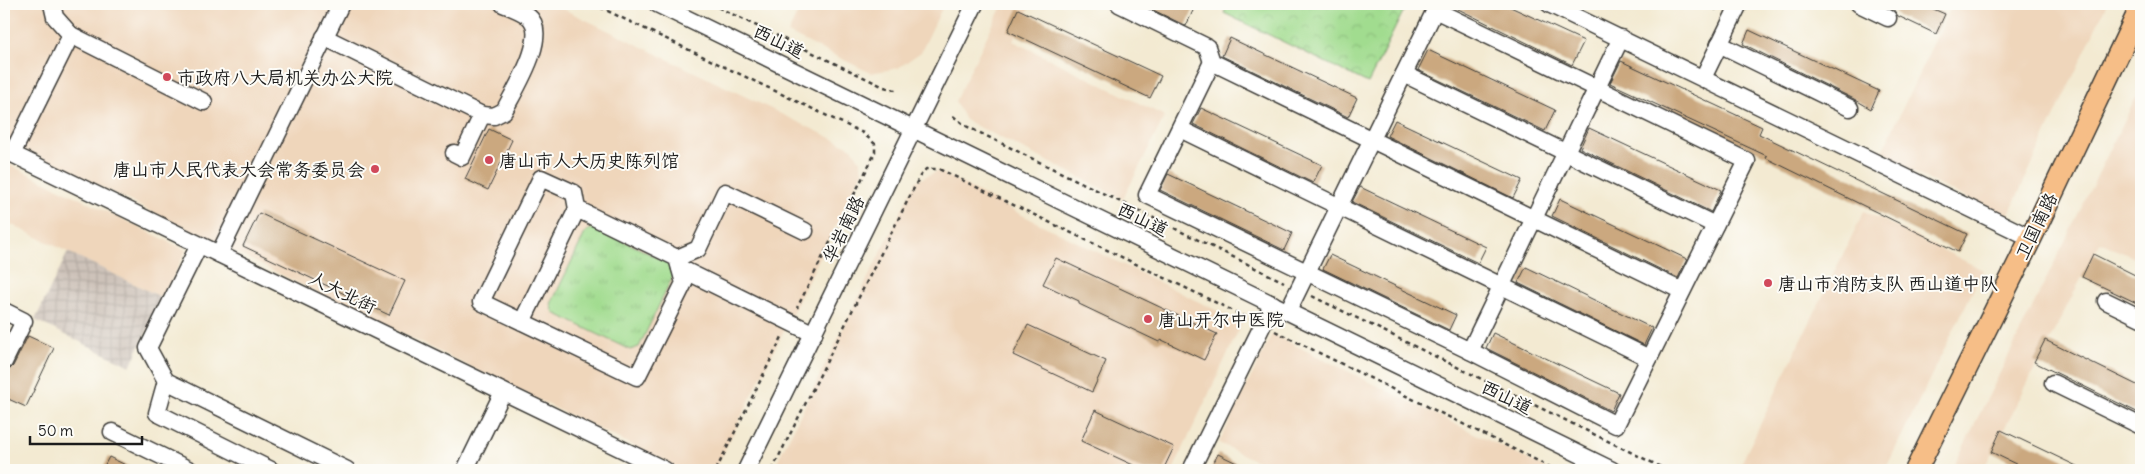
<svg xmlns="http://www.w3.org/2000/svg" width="2145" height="474" font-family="Delius,'LXGW WenKai TC',sans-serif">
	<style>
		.built { fill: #efd6bb }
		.industrial { fill: url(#industrial-grid) }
		.grass { fill: url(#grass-tufts); stroke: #5e7c56 }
		.park { fill: url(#park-crowns); stroke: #5e7c56 }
		.building { fill: #cba87f }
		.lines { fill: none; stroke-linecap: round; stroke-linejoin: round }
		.minor-casing { stroke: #3c3b37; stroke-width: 19 }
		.major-casing { stroke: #3c3b37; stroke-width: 24 }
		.path { stroke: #3c3b37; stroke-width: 2.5; stroke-dasharray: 4 4; stroke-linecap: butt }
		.minor { stroke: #fff; stroke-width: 16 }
		.major { stroke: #f6be87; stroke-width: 21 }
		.poi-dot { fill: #d1495b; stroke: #fdfcf7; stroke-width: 2 }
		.labels { text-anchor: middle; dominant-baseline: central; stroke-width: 4; stroke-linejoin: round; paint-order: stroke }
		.street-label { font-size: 18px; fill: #1c1c1c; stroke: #fdfcf7 }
		.poi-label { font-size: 18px; fill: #1c1c1c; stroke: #fdfcf7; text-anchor: start }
	</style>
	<defs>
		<pattern id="industrial-grid" width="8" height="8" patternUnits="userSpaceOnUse" patternTransform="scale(1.25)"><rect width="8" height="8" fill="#cdc2b9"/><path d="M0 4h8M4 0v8" fill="none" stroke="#afa69e"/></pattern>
		<pattern id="grass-tufts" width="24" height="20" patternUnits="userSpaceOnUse" patternTransform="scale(1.25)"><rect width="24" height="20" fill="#a1dc8f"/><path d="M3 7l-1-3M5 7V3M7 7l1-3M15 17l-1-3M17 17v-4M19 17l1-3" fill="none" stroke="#8abc7b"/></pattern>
		<pattern id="park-crowns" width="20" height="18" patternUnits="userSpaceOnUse" patternTransform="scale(1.25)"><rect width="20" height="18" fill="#a1dc8f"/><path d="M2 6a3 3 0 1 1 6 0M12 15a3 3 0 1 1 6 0" fill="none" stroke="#8abc7b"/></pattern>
	</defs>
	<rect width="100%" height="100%" fill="#fdfcf7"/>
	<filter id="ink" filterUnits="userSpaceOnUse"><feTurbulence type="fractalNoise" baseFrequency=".02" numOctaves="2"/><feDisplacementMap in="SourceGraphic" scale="10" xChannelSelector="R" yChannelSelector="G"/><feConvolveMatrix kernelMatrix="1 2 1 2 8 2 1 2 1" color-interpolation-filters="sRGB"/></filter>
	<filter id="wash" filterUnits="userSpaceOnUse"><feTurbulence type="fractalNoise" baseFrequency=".0096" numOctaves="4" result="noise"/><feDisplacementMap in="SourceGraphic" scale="20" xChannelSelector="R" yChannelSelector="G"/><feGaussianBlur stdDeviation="1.12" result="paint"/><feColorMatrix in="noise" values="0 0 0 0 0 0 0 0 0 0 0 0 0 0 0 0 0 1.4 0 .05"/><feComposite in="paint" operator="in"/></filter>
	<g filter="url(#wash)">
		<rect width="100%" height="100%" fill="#f3ead2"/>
		<g class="built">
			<path d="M4,4H553L852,148L861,163L862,172L715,470H683L4,140Z"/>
			<path d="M802,4H865L878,10L881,4H944L921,52L898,68L871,73L788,33Z"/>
			<path d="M1003,4H1031L1013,41L1165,116L1123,199L965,120L955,101Z"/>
			<path d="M1952,4H2107L2007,218L1880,156Z"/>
			<path d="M2141,87V261L2100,242L1983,470H1952Z"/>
			<path d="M4,162L186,250L163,298L4,221Z"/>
			<path d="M938,171L1020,214L1242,323L1173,470H773L916,181Z"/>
			<path d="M1864,211L1983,270L1885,470H1738Z"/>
			<path d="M1272,334L1441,417L1549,470H1275L1219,443Z"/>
		</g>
		<path class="industrial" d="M68,252L163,298L130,366L35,320Z"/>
		<path class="grass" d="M596,227L672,265L674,274L639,347L630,350L554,313L551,304L586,231Z"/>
		<path class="park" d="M1228,4H1407L1368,83L1224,13Z"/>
		<g id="blocks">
			<g class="building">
				<path d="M1141,4H1196L1186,26Z"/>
				<path d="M1448,4H1504L1584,41L1572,65Z"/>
				<path d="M1881,4H1922L1945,14L1936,34L1898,16L1893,9Z"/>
				<path d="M1018,9L1161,76L1150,98L1008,31Z"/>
				<path d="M1749,30L1879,91L1871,109L1854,99L1743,44Z"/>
				<path d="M1230,38L1357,98L1348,117L1222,56Z"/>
				<path d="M1428,50L1555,110L1545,131L1418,70Z"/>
				<path d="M1621,61L1762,127L1759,134L1967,234L1958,252L1766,158L1767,156L1610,83Z"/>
				<path d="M1201,108L1322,165L1313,183L1193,124Z"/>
				<path d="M1395,120L1522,180L1513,198L1387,136Z"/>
				<path d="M1589,128L1721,190L1711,212L1580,148Z"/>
				<path d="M489,129L512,140L488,190L465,179Z"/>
				<path d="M1168,174L1292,233L1284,250L1160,190Z"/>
				<path d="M1360,187L1486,247L1478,263L1352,202Z"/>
				<path d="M1560,199L1687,259L1678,278L1552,216Z"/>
				<path d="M259,213L405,281L389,315L243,246Z"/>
				<path d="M2093,254L2141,278V305L2082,277Z"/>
				<path d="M1330,255L1456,315L1449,330L1323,269Z"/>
				<path d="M1056,258L1217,334L1204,360L1162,340L1159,342L1079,304V301L1043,284Z"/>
				<path d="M1526,267L1652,328L1644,345L1518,283Z"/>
				<path d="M1028,325L1106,361L1092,392L1013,355Z"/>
				<path d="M1493,333L1619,393L1611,411L1486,348Z"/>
				<path d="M28,336L54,348L26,407L4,397V380L8,371L13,366Z"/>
				<path d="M2045,340L2141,387V414L2034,362Z"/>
				<path d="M1095,410L1174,447L1163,470H1144L1081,441Z"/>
				<path d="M2001,430L2085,470H2028L1991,452Z"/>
				<path d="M1218,454L1251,470H1210Z"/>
				<path d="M109,457L136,470H102Z"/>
			</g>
		</g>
	</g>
	<g filter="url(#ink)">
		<use href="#blocks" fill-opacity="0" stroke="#3c3b37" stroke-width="1"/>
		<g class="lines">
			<g class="minor-casing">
				<g id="minor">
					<path d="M657,4L1612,470"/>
					<path d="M1119,4L1207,47L1212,62L1682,291"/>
					<path d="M1549,4L2031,238"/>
					<path d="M1859,4L1888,18"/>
					<path d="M1435,10L1747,161L1616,425L1470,351"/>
					<path d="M71,35L204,102"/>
					<path d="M324,37L482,115L494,116L504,111C514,91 551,34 528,16C521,11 511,7 503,4"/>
					<path d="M1719,44L1850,108"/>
					<path d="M1212,62L1147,195L1470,351L1621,38"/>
					<path d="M1404,74L1715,225"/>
					<path d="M1703,78L1739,4"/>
					<path d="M1180,129L1649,358"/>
					<path d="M4,150L665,470"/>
					<path d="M454,153L462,157L482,115"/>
					<path d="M12,154L71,35L55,17L52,4"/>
					<path d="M199,245L148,348L166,381L347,470"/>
					<path d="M219,254L341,4"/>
					<path d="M677,258L698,249L725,192L805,231"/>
					<path d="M680,268L814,334"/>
					<path d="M2106,301L2141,318"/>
					<path d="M4,311L24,321L4,362"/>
					<path d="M1288,311L1438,4"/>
					<path d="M522,322L577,209L677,258L684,283L637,377L481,302L541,178L574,193L577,209"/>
					<path d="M166,381L157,413L271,470"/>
					<path d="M2053,383L2141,426"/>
					<path d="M112,432L190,470"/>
					<path d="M465,470L503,392"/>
					<path d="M746,470L975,4"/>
					<path d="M1191,470L1273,304"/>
				</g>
			</g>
			<g class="major-casing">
				<path id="major" d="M1916,470L2031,238L2141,7"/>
			</g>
			<g class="path">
				<path d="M593,4L863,133L875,144V153L797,308"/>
				<path d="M711,4L884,87L899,91"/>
				<path d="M1706,4L1719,11"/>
				<path d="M953,116L966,126L1284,282"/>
				<path d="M1312,296L1667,470"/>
				<path d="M1275,331L1556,470"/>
				<path d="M716,470L783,335"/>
				<path d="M772,470L920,176L926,169H939L1250,319"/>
			</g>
			<use href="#minor" class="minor"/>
			<use href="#major" class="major"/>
		</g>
	</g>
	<g class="poi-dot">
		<circle cx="167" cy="77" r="5"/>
		<circle cx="489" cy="160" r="5"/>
		<circle cx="375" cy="169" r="5"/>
		<circle cx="1768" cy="283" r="5"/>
		<circle cx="1148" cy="319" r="5"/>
	</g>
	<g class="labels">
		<g class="street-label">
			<text transform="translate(779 41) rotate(26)">西山道</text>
			<text transform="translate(1143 219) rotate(26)">西山道</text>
			<text transform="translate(2036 226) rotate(-64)">卫国南路</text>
			<text transform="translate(843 229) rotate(-64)">华岩南路</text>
			<text transform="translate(343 292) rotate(26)">人大北街</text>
			<text transform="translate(1507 397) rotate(26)">西山道</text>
		</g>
		<g class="poi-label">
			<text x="177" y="77">市政府八大局机关办公大院</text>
			<text x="499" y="160">唐山市人大历史陈列馆</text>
			<text x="365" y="169" text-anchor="end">唐山市人民代表大会常务委员会</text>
			<text x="1778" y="283">唐山市消防支队 西山道中队</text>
			<text x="1158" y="319">唐山开尔中医院</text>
		</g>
	</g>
	<rect width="2145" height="474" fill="none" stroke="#fdfcf7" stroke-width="20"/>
	<path d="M30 436v8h112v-8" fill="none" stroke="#1c1c1c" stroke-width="2.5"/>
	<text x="38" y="436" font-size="15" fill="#1c1c1c" stroke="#fdfcf7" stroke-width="4" paint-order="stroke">50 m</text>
</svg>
